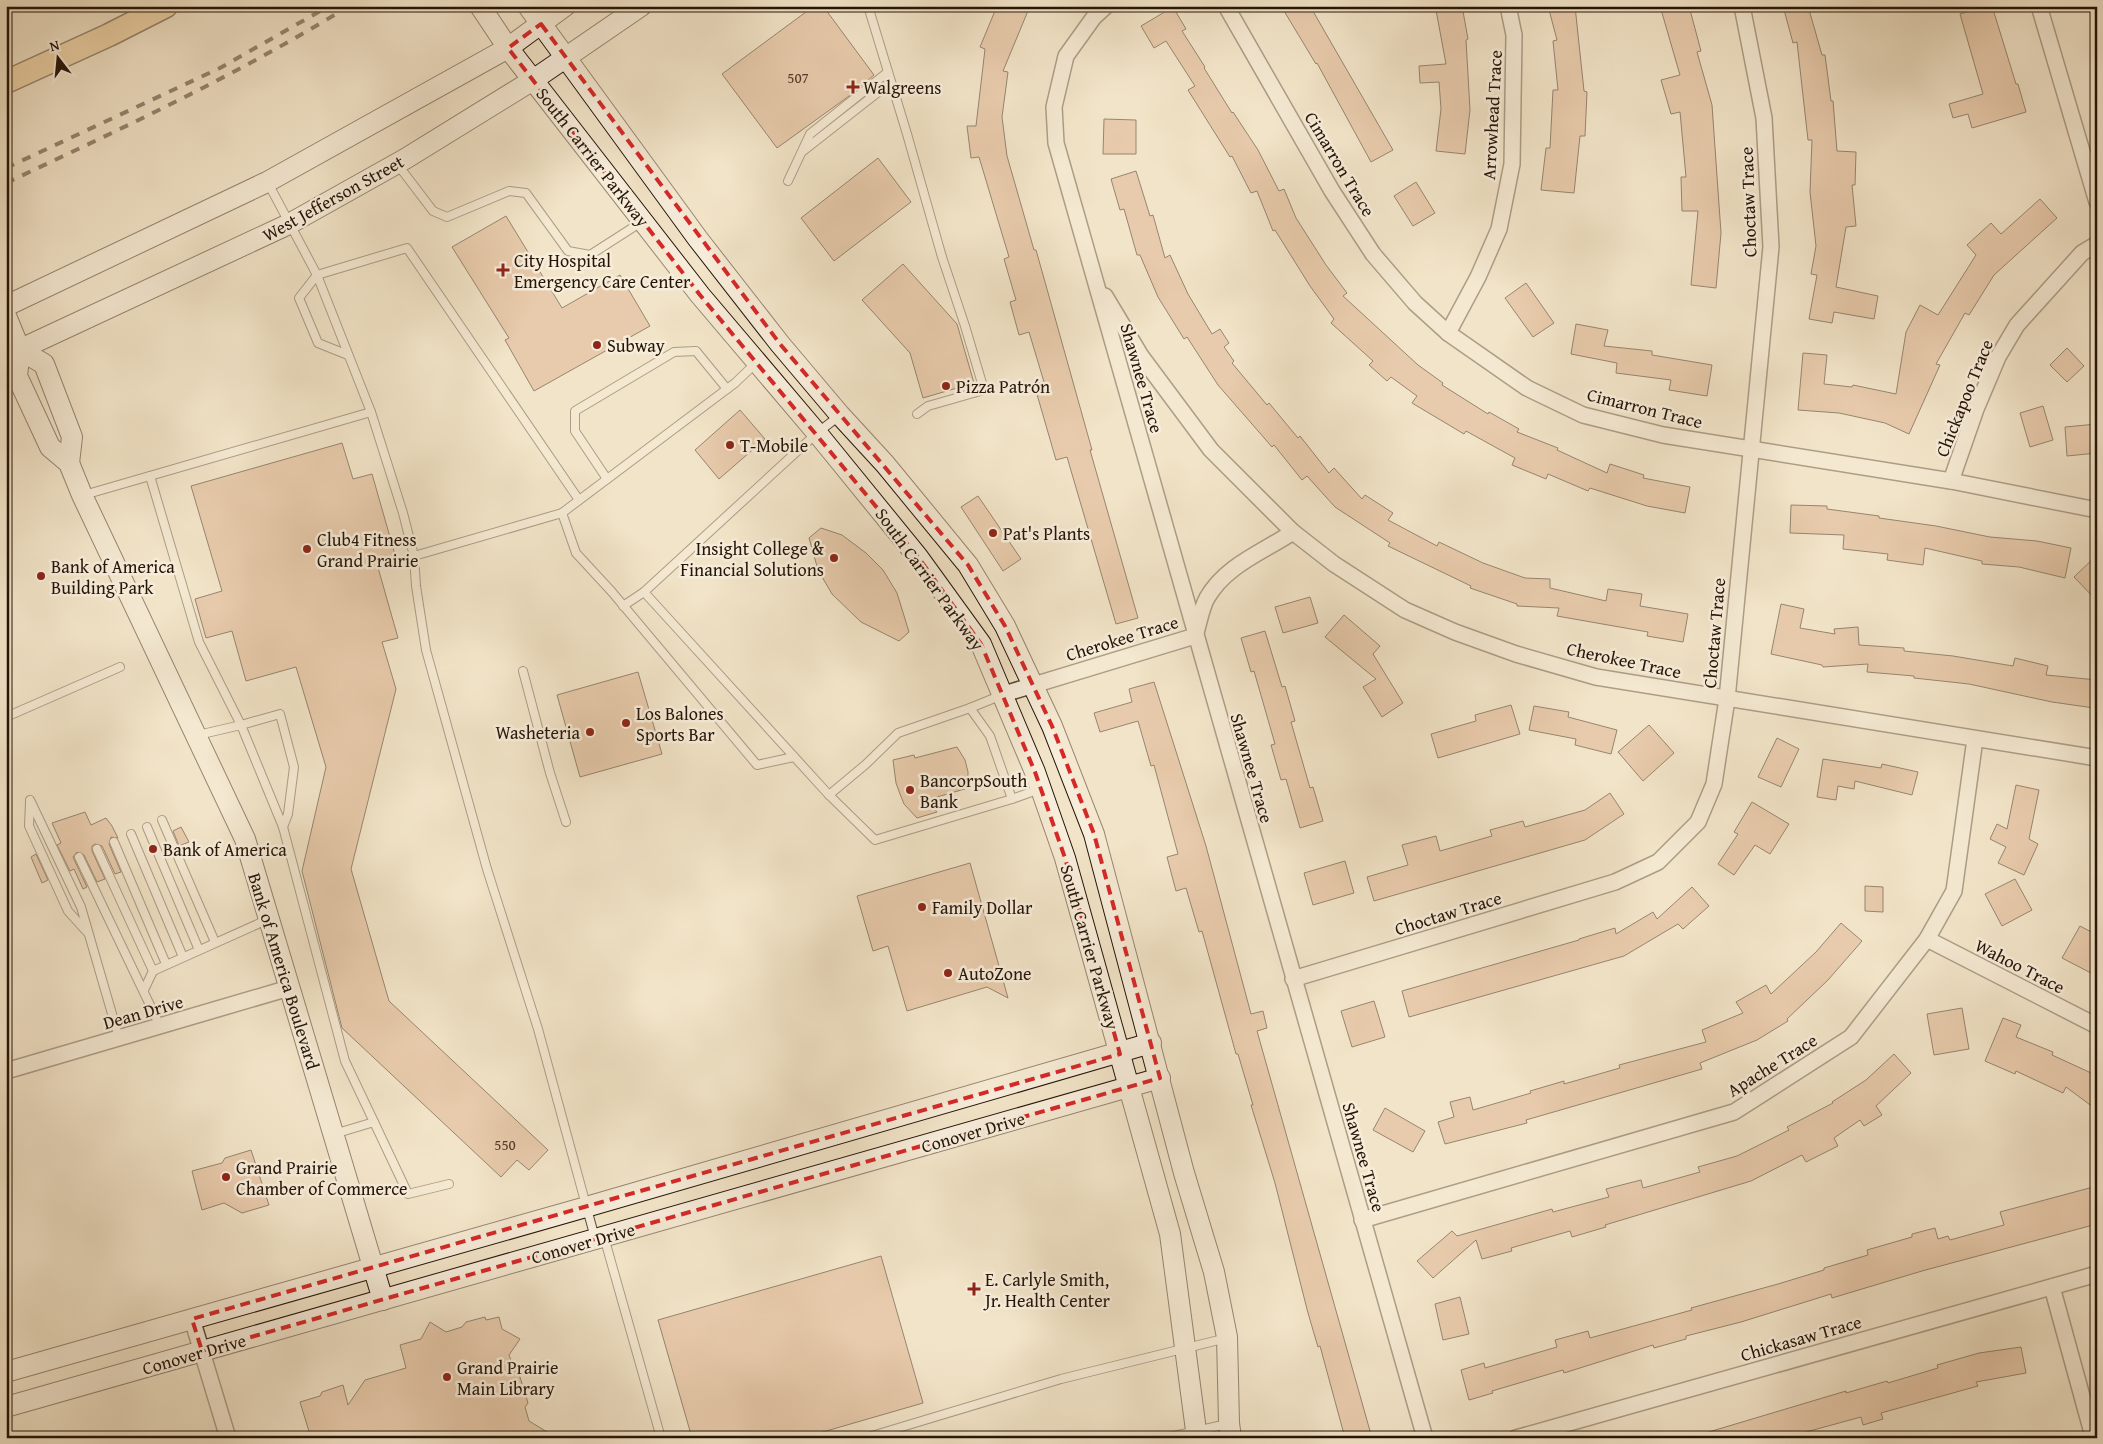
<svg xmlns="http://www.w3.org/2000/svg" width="2103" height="1444" font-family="'Gentium Book Plus',serif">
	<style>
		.building { fill: #dbae89; stroke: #251406 }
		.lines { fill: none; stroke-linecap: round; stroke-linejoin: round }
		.lane-casing { stroke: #584836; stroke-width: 10 }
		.street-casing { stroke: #584836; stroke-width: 18 }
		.secondary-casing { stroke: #251406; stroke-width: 22 }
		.primary-casing { stroke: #251406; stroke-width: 25 }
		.lane { stroke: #f7eddb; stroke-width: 8 }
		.street { stroke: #f7eddb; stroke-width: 15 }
		.secondary { stroke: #f7eddb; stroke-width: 20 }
		.primary { stroke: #e9c284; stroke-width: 22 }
		.rail { stroke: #251406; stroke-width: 4; stroke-dasharray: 9 9; stroke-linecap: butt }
		.marked { fill: none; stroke: #d62828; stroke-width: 4; stroke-dasharray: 10 6; stroke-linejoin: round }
		.poi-dot { fill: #8f2418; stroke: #f7eddb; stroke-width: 2 }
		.labels { text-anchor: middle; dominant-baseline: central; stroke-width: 5; stroke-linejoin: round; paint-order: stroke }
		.number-label { font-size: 15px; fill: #523a27 }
		.poi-label { font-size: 18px; fill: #251406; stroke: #f7eddb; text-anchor: start }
		.street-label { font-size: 18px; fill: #251406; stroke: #f7eddb }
	</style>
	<rect width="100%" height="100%" fill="#f2e4c8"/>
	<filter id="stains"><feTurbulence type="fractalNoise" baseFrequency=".004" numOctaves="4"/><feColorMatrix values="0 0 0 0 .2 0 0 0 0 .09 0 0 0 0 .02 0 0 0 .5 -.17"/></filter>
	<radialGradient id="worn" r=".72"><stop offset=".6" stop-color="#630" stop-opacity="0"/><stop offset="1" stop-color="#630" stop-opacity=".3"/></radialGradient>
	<g class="building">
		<path d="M814,6H823L874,75L849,96L777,148L722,74Z"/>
		<path d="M997,6H1030L1003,71L1008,72L1002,117L1007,156L1034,250H1036L1045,282L1092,450H1090L1138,618L1116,624L1067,457L1056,460L1034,384L1044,382L1029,332L1019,335L1010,302L1016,300L1004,259L1009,257L979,157L971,158L967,126H976L985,49L980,47Z"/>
		<path d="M1281,6H1310L1393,150L1371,162L1317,63L1316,64Z"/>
		<path d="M1456,6H1462L1468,39L1466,40L1470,110L1465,154L1436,151L1441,109L1439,82L1420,83L1419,66L1446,64L1436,10Z"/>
		<path d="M1548,6H1575L1584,91L1587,92L1585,136H1580L1574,193L1541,190L1546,148H1550L1553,90H1558L1553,41L1557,40Z"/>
		<path d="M1660,6H1689L1701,51L1697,52L1712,105L1721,233L1716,288L1691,285L1698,211H1682L1681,177H1686L1680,112L1671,114L1661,80L1680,75Z"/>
		<path d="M1783,6H1808L1822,55H1825L1831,101H1833L1837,151L1856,152L1855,185H1852L1856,226L1846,227L1836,287L1878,296L1874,319L1834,312L1832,323L1809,319L1817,275L1811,274L1816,246L1810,192L1812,140H1808L1797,42L1793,43Z"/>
		<path d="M1987,6H1992L2016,84H2018L2026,112L1972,128L1968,114L1953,118L1949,104L1983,94L1960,14Z"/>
		<path d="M1173,7L1186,29L1182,31L1205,67L1204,68L1232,113L1233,112L1258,150L1279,191L1284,189L1296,218L1326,265L1347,293L1343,296L1418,365L1443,383L1442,385L1488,414L1489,412L1519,429L1517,432L1558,448L1557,450L1607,473L1610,464L1644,475L1643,478L1690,487L1685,513L1647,506L1590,488L1588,491L1548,474L1546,479L1512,465L1515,458L1466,431L1464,434L1412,403L1417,396L1391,377L1387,381L1369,365L1373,361L1331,323L1334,319L1310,286L1275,230L1273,231L1257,191L1251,193L1232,156L1230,157L1188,90L1195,86L1166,41L1154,48L1141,26Z"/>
		<path d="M1104,119L1136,120V154H1103Z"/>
		<path d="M878,158L911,202L834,261L801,218Z"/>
		<path d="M1136,171L1150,216L1153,215L1165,258L1170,255L1188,294L1212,334L1220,329L1229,343L1224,347L1234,361L1232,363L1267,405L1269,403L1298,438L1300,436L1329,473L1334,468L1362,499L1365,495L1393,513L1388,520L1437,546L1439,542L1483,563L1525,578L1550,579V588L1606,601L1608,589L1642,594L1640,606L1688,614L1683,642L1647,636L1648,632L1557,616L1559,608L1517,606V604L1470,588L1471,586L1388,546L1390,543L1335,507L1307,476L1302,480L1274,445L1272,447L1218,385L1187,337L1184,339L1158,297L1140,255H1137L1124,209L1120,210L1111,179Z"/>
		<path d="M1416,182L1435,213L1413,226L1394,196Z"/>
		<path d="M2040,199L2057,218L1994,275L1969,315L1965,313L1936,364L1940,365L1909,434L1885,423L1839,413L1798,410L1803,353L1827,355L1824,384L1852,387L1853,385L1896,394L1906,332L1920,305L1938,315L1976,255L1967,245L1991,223L2001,234Z"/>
		<path d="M506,216L562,308L620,275L650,326L534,391L505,340L509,338L452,247Z"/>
		<path d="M903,264L957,324L974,383L923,398L910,353L862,300Z"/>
		<path d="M1526,283L1554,323L1533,337L1505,298Z"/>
		<path d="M1576,324L1608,330L1604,346L1652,351V355L1712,365L1707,396L1669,390L1671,380L1616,373L1617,363L1571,354Z"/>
		<path d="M2067,348L2084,366L2067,382L2050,365Z"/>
		<path d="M2043,406L2053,440L2030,447L2020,413Z"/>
		<path d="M740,410L765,439L719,479L695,450Z"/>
		<path d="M2097,424V453L2067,456L2065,427Z"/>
		<path d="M342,443L353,479L372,474L396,558L377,564L398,638L382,642L396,689L351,869L389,1001L548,1150L529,1170L517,1160L501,1177L342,1028L302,871L326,767L296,667L246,681L232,631L206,638L195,599L222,591L191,486Z"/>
		<path d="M978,496L1021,559L1003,571L961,507Z"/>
		<path d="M1791,505L1827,506V509L1879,516V518L1936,526L1990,537L2037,541L2071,548L2065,578L2019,567L1982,564V561L1925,548L1923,565L1887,560L1888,554L1843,549L1844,535L1790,533Z"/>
		<path d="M821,528L842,535L866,553L883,570L897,593L909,632L899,641L861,622L832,594L818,570L809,538Z"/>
		<path d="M2097,555V601L2074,577Z"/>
		<path d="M1310,597L1318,623L1283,633L1275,607Z"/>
		<path d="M1781,604L1804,609L1800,628L1835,634L1834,629L1858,627L1859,645L1904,648V651L1953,656L2013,666L2015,658L2048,666L2046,675L2097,680L2094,708L2052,702L1969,684L1914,678V676L1867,672L1868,664L1823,667L1822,665L1771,654Z"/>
		<path d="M1344,615L1380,646L1373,654L1403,703L1382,717L1363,687L1376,679L1325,637Z"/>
		<path d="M1265,631L1282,687L1285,686L1295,721L1291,722L1310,788L1313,787L1323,821L1300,828L1286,779L1281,780L1271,745L1275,744L1254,671L1251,672L1241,638Z"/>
		<path d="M638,672L662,754L580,777L557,695Z"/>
		<path d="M1154,682L1206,846L1251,1014L1263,1011L1267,1028L1257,1031L1372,1438H1345L1320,1346L1318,1347L1308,1313L1275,1183L1251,1105H1253L1238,1054H1236L1202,931L1199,932L1186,888L1176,891L1167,857L1178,854L1154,765L1151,766L1138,721L1100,732L1094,713L1132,702L1129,689Z"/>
		<path d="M1511,705L1520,734L1438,758L1431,734L1476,721L1475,715Z"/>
		<path d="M1534,706L1569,712L1568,717L1617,730L1611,754L1575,745L1576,739L1529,730Z"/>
		<path d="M1649,725L1674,753L1643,781L1618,752Z"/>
		<path d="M1777,738L1799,749L1781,787L1758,777Z"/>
		<path d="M957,747L965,760L968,772V788L927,800L937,812L917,818L904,804L900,794L896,783L893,760L914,755L915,758Z"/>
		<path d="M1823,759L1881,768L1882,764L1918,772L1912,795L1855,781L1854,789L1838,786L1836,800L1817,797Z"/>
		<path d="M2016,785L2039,790L2029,839L2038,844L2024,875L1998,863L2006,847L1990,839L1997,824L2007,829Z"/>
		<path d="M1610,793L1624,814L1585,840L1374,901L1367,877L1408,865L1402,845L1436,836L1440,851L1492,836L1490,830L1523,821L1525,827L1585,810Z"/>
		<path d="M1752,802L1789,824L1770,854L1755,845L1734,875L1718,864L1738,834L1734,832Z"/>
		<path d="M85,812L91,825L106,818L112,826L118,838L111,837L109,844L121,872L115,874L102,846L95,844L92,846V851L105,879L97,882L84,855L77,852L73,857L87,887L83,889L74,869L70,871L57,845L61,843L52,823Z"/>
		<path d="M181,827L189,842L179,846L173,831Z"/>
		<path d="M36,854L48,880L42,883L31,857Z"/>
		<path d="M1345,861L1354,893L1313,905L1304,873Z"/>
		<path d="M970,863L1008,998L987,987L907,1011L888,946L873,951L857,896Z"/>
		<path d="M2015,879L2032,910L2002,926L1985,894Z"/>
		<path d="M1865,886L1883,887V912L1865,911Z"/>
		<path d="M1692,887L1709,906L1683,929L1678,924L1624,956L1409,1017L1402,991L1579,940V939L1615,928L1616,934L1653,912L1657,919Z"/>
		<path d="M1841,923L1862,941L1828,980L1787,1019L1788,1021L1757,1040L1700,1063L1702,1069L1526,1120L1527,1123L1445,1144L1438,1122L1454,1117L1450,1102L1470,1097L1473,1110L1531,1093L1530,1091L1564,1081V1084L1620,1068L1619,1065L1706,1042L1702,1030L1743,1013L1736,1002L1766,985L1771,994L1816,952Z"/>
		<path d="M2080,926L2097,935V962L2091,973L2062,958Z"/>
		<path d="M1374,1001L1385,1037L1352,1047L1341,1011Z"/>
		<path d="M1962,1008L1969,1049L1934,1055L1927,1014Z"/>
		<path d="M2003,1018L2021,1025L2016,1037L2053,1052L2052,1055L2089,1072L2097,1078V1110L2066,1087L2063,1093L2016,1071L2015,1074L1985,1061Z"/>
		<path d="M1894,1054L1911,1073L1876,1106L1882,1115L1864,1126L1860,1120L1834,1138L1838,1146L1806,1162L1802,1155L1751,1181L1605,1225L1606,1227L1572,1237L1570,1231L1511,1248L1512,1251L1482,1259L1476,1240L1433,1278L1417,1261L1452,1231L1457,1236L1552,1209L1553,1212L1609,1197L1606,1189L1641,1180L1643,1188L1700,1172L1698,1167L1737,1156L1789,1130L1787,1127L1833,1103L1832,1102L1866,1080Z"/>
		<path d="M1385,1108L1425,1131L1413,1152L1373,1130Z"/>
		<path d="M251,1150L269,1205L242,1213L224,1203L202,1210L192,1171L222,1163L225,1158Z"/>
		<path d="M2097,1186V1224L1922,1271L1832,1298L1831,1294L1741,1322L1686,1336V1339L1654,1348L1653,1345L1564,1373L1563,1370L1492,1391L1493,1393L1469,1400L1461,1370L1484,1363L1485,1368L1557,1347L1555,1340L1588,1331L1590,1338L1692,1310L1691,1308L1778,1284L1824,1270V1268L1868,1255L1867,1250L1912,1237V1234L1935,1228L1938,1239L1948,1236L1950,1240L2004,1225L2000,1212Z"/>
		<path d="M881,1256L923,1403L802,1438H692L658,1320Z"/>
		<path d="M1460,1297L1469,1334L1443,1340L1435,1304Z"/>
		<path d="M485,1317L486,1320L499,1317L502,1329L520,1339L509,1355L516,1374H519L528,1403L525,1407L529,1421L557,1438H311L300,1402L320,1396L322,1392L343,1385L348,1405L365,1380L406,1368L400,1345L421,1339L430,1322L446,1332L462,1327L466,1322Z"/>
		<path d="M2021,1347L2026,1373L1976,1382L1978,1386L1881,1413L1883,1419L1863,1425L1861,1417L1784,1438H1703L1702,1434L1846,1391V1393L1887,1381L1888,1383L1938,1368L1937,1365L1979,1353Z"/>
	</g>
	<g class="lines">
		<g class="lane-casing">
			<g id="lane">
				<path d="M868,6L907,134L942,257L965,326L984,390L928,406L917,414"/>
				<path d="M803,151L891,82"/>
				<path d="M398,165L433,211L447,217L509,191L526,193L568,251L590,255L643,221"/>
				<path d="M788,181L810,134L888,72"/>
				<path d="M268,183L317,275L371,412L403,513L414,556L416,586L426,650L487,869L538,1029L595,1238"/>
				<path d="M348,355L318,343L299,298L317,275L407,248L579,500"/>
				<path d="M839,416L817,433L644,592L829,795L865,765L898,733L970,708L1002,695"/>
				<path d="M150,476L199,642L241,725L280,714L294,767L288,814L283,827L241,725L198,735"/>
				<path d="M607,479L575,431V411L674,352L696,351L727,389"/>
				<path d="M84,495L371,412"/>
				<path d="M562,513L576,553L612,592L757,765L794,757"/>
				<path d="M414,556L562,513L735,383L757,362"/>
				<path d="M623,606L644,592"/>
				<path d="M523,671L550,773L566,822"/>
				<path d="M970,708L990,736L1012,799"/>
				<path d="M6,717L120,667"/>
				<path d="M829,795L875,840L1012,799L1040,789"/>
				<path d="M30,800L81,907L119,1038"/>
				<path d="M30,802L29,826L68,911L87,932"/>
				<path d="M162,820L215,942"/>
				<path d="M147,827L199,950"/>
				<path d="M283,827L345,1061L374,1122"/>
				<path d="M131,834L183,957"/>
				<path d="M114,842L166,964"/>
				<path d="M97,849L153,971"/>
				<path d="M79,857L160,1026"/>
				<path d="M144,990L153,971L269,919"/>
				<path d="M334,1134L374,1122L408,1194L449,1184"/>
				<path d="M604,1237L661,1438"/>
				<path d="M865,1438L1061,1379L1227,1338"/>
				<path d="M1165,1438L1227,1424"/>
			</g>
		</g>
		<g class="street-casing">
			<g id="street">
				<path d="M1106,6L1094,17L1066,56L1054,107L1056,143L1425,1438"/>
				<path d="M1226,6L1332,191L1373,254L1415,303L1448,333L1527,388L1583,415L1663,435L1951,481L2097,510"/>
				<path d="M2039,6L2097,202"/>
				<path d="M1105,296L1141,356L1211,450L1293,532"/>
				<path d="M1448,333L1478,277L1499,229L1512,164L1514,35L1508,6"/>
				<path d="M1951,481L1976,409L1998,357L2017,325L2082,253L2097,244"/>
				<path d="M1004,694L1195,636C1199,624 1201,609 1207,598C1226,565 1263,552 1293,532L1334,564L1405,610L1455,632L1516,654L1596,677L2097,758"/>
				<path d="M1927,939L2097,1026"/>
				<path d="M1293,979L1615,882L1658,862L1698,822L1714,784L1727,699L1771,247L1764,118L1742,6"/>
				<path d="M6,1071L289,988"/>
				<path d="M1362,1220L1734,1112L1851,1037L1927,939L1954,891L1975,739"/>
				<path d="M2052,1287L2091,1429L2095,1438"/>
				<path d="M192,1319L228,1438"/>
				<path d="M1516,1438L2097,1274"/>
			</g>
		</g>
		<g class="secondary-casing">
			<g id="secondary">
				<path d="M480,6L508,48L700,295L817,433L918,557L981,644L1035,772L1065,858L1170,1234L1197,1438"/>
				<path d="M528,6L698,239L780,344L840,415L885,464L968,565L1005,626L1052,726L1094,834L1184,1173L1214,1272L1227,1337L1229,1423L1231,1438"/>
				<path d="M6,306L267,182L508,48L565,6"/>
				<path d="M6,316L20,350L17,376L50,447L69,463L82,495L245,839L383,1300"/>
				<path d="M20,350L44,364L72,437L69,463"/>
				<path d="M8,355L289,224L405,159L533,80L641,6"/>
				<path d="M6,1372L586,1207L1151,1043"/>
				<path d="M6,1407L1160,1078"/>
			</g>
		</g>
		<g class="primary-casing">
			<path id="primary" d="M6,82L109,35L166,6"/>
		</g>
		<use href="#lane" class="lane"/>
		<use href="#street" class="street"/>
		<use href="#secondary" class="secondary"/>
		<use href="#primary" class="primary"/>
		<g class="rail">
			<path d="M6,168L220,68L329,6"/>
			<path d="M6,183C123,128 239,74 349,6"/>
		</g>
	</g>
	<path d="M0 0H2103V1444H0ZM541,24L780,344L968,565L1005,626L1052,726L1094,834L1160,1078L202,1351L192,1319L1120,1054L1065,858L1035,772L981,644L918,557L700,295L508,48Z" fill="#f2e4c8" fill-opacity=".55" fill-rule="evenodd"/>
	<path class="marked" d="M541,24L780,344L968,565L1005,626L1052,726L1094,834L1160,1078L202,1351L192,1319L1120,1054L1065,858L1035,772L981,644L918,557L700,295L508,48Z"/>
	<g class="poi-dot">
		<path d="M850.5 79.5h5v5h5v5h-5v5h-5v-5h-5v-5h5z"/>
		<path d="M500.5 262.5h5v5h5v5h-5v5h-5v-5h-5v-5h5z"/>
		<circle cx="597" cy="345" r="5"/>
		<circle cx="946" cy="386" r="5"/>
		<circle cx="730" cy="445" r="5"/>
		<circle cx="993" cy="533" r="5"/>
		<circle cx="307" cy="549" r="5"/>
		<circle cx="834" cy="558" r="5"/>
		<circle cx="41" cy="576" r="5"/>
		<circle cx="626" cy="723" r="5"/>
		<circle cx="590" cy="732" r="5"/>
		<circle cx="910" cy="790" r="5"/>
		<circle cx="153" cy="849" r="5"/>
		<circle cx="922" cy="907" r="5"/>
		<circle cx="948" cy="973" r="5"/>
		<circle cx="226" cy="1177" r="5"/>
		<path d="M971.5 1281.5h5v5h5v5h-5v5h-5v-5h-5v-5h5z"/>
		<circle cx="447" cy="1377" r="5"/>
	</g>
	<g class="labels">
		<g class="number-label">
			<text x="798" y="77">507</text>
			<text x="505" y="1144">550</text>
		</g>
		<g class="poi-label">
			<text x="863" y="87">Walgreens</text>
			<text x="514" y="260">City Hospital<tspan x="514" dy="21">Emergency Care Center</tspan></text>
			<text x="607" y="345">Subway</text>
			<text x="956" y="386">Pizza Patrón</text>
			<text x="740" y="445">T-Mobile</text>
			<text x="1003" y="533">Pat's Plants</text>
			<text x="317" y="539">Club4 Fitness<tspan x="317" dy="21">Grand Prairie</tspan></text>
			<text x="824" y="548" text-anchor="end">Insight College &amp;<tspan x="824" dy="21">Financial Solutions</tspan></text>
			<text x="51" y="566">Bank of America<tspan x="51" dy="21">Building Park</tspan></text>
			<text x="636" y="713">Los Balones<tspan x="636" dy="21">Sports Bar</tspan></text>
			<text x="580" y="732" text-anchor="end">Washeteria</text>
			<text x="920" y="780">BancorpSouth<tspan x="920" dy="21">Bank</tspan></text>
			<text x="163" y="849">Bank of America</text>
			<text x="932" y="907">Family Dollar</text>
			<text x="958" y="973">AutoZone</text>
			<text x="236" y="1167">Grand Prairie<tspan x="236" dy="21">Chamber of Commerce</tspan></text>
			<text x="985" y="1279">E. Carlyle Smith,<tspan x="985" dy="21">Jr. Health Center</tspan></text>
			<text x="457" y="1367">Grand Prairie<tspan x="457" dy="21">Main Library</tspan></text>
		</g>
		<g class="street-label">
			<text transform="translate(1492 115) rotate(-87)">Arrowhead Trace</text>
			<text transform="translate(593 157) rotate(52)">South Carrier Parkway</text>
			<text transform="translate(1340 164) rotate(59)">Cimarron Trace</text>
			<text transform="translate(333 198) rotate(-29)">West Jefferson Street</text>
			<text transform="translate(1748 202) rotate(-92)">Choctaw Trace</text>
			<text transform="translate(1142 378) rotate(74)">Shawnee Trace</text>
			<text transform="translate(1964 398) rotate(-68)">Chickapoo Trace</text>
			<text transform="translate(1645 408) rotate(14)">Cimarron Trace</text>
			<text transform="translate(930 579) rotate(54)">South Carrier Parkway</text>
			<text transform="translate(1714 633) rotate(-85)">Choctaw Trace</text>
			<text transform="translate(1122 638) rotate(-17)">Cherokee Trace</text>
			<text transform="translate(1624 660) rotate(12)">Cherokee Trace</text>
			<text transform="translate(1252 768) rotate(74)">Shawnee Trace</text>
			<text transform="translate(1448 913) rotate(-17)">Choctaw Trace</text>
			<text transform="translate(1090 947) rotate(74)">South Carrier Parkway</text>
			<text transform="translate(2020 966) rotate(27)">Wahoo Trace</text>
			<text transform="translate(284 971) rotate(73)">Bank of America Boulevard</text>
			<text transform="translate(143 1012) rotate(-16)">Dean Drive</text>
			<text transform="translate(1772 1065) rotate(-32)">Apache Trace</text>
			<text transform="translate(973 1132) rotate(-16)">Conover Drive</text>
			<text transform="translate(1364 1157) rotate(74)">Shawnee Trace</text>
			<text transform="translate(583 1243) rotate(-16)">Conover Drive</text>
			<text transform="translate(1801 1338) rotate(-16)">Chickasaw Trace</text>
			<text transform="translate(194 1354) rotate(-16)">Conover Drive</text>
		</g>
	</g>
	<rect width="2103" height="1444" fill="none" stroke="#f2e4c8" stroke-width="25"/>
	<rect x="8" y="8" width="2088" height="1429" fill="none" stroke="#251406" stroke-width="2.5"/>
	<rect x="12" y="12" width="2078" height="1419" fill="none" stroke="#251406"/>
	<g transform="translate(58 58) rotate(344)" stroke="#f7eddb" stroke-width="4" paint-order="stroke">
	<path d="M0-4L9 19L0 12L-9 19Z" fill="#251406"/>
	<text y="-8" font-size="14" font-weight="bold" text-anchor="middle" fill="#251406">N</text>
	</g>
	<rect width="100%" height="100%" filter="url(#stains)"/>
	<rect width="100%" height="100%" fill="url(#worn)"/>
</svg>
